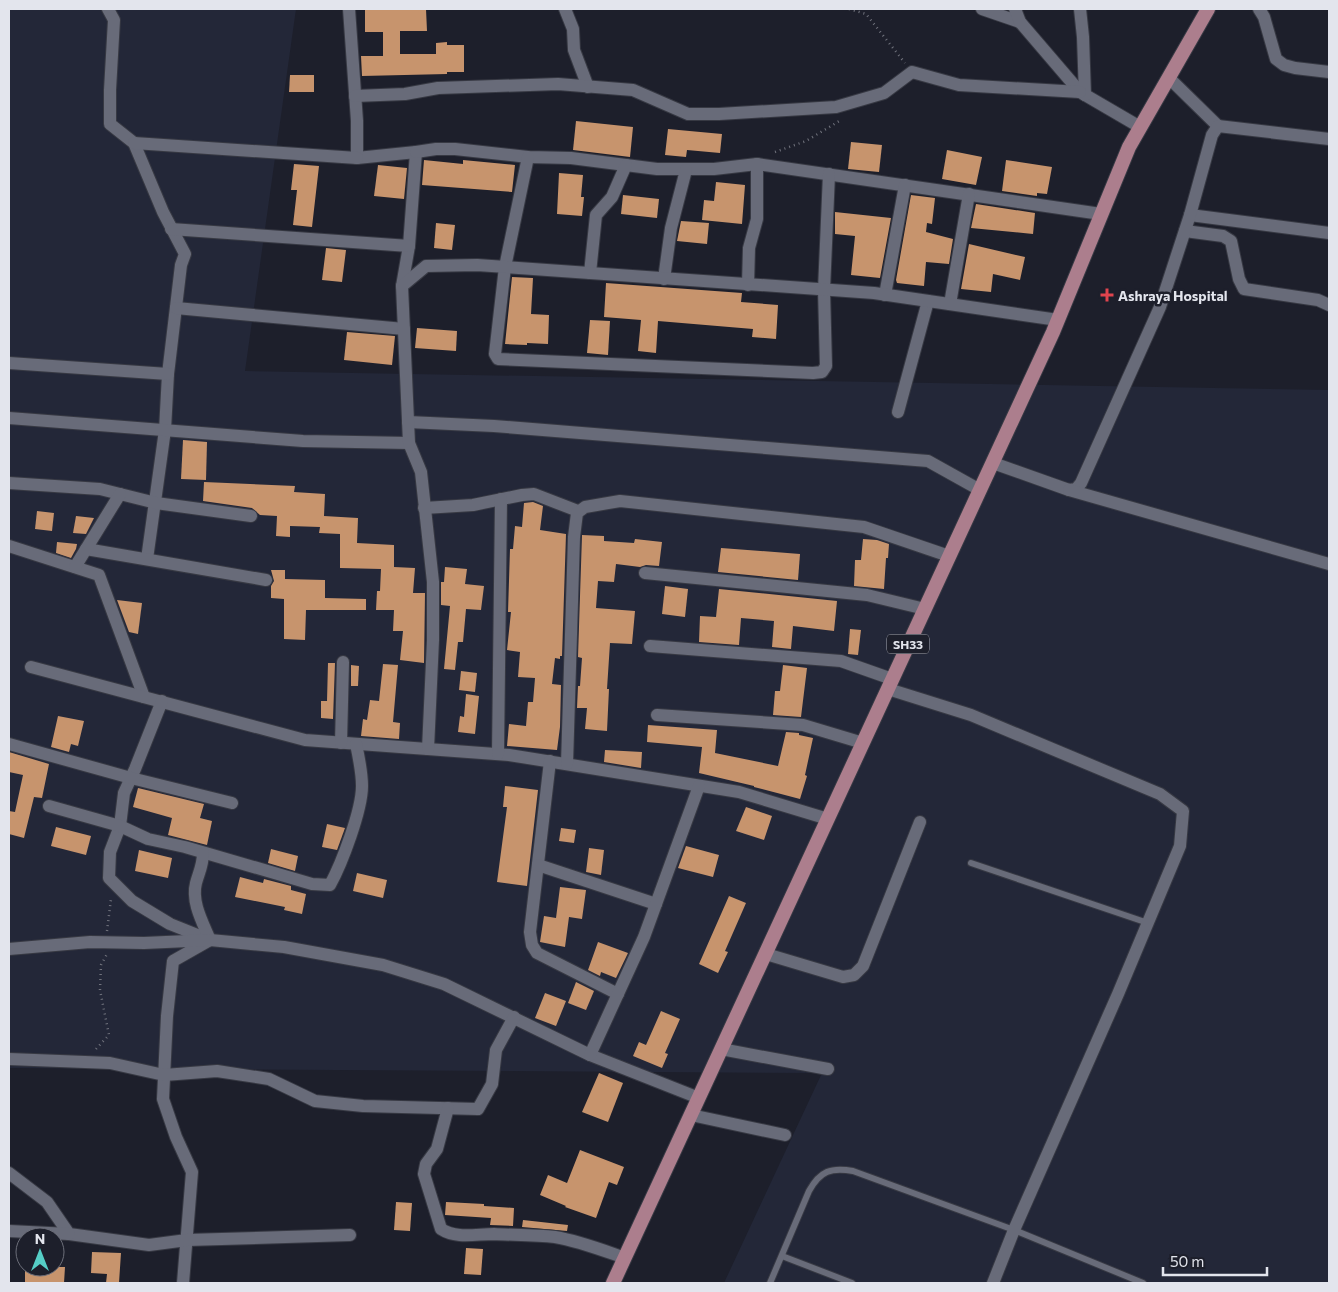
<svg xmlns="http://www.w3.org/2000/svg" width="1338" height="1292" font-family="Commissioner,sans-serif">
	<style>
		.built { fill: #232738 }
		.building { fill: #c7946d }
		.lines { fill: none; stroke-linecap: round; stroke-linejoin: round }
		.service-casing { stroke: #373943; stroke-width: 8 }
		.minor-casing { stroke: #373943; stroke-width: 14 }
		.primary-casing { stroke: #373943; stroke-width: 16 }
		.path { stroke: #71737d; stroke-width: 2.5; stroke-dasharray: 1 4; stroke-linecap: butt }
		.service { stroke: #686b79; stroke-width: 6 }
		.minor { stroke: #686b79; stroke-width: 12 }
		.primary { stroke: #ac7e8d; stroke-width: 14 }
		.health-dot { fill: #e0444e; stroke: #1d1f2b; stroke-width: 2 }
		.labels { text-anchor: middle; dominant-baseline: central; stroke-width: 5; stroke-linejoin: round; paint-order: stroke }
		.shield { fill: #1d1f2b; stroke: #a8aab3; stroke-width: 1 }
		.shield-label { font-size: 12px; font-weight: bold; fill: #e3e5ed }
		.poi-label { font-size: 14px; font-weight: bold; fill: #e3e5ed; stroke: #1d1f2b; text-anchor: start }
	</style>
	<rect width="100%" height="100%" fill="#1d1f2b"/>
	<path class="built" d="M9,9H296L245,371L1329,390V1283H724L822,1073L9,1068Z"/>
	<g class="building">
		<path d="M365,9H426L427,31H400V54H436V43L447,42V45H464V72H447V74L362,76L361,56H383V32H365Z"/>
		<path d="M290,75H314V92H289Z"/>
		<path d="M576,121L633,127L630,157L573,150Z"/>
		<path d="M668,129L722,134L720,153L687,150L686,157L665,155Z"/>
		<path d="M851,142L882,145L879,172L848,169Z"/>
		<path d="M947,150L982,157L976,185L942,179Z"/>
		<path d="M424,160L463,164V160L515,165L512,192L422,185Z"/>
		<path d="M1006,160L1052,167L1047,194L1037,193V196L1002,191Z"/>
		<path d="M294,164L319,166L312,227L293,225L297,190H291Z"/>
		<path d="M378,165L407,168L404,199L374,196Z"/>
		<path d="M559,173L583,175L581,197H584L582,216L557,214Z"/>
		<path d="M716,182L745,185L742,224L702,220L704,200L714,201Z"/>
		<path d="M623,195L659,199L657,218L621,214Z"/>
		<path d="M911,195L935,198L932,224L927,223L926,232L953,239L949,264L926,262L924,286L897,283L896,280Z"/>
		<path d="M976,204L1035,213L1033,234L971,228Z"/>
		<path d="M835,212L891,218L880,278L851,275L855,236L835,234Z"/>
		<path d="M681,221L709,223L707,244L677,241Z"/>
		<path d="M436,223L455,225L452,250L434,248Z"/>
		<path d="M969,244L1025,257L1020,280L993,274L991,292L961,289Z"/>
		<path d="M326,248L346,250L342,282L322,280Z"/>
		<path d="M512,277L533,278L531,314L549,315L548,344L527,343V345L505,344Z"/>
		<path d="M606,283L742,293L741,302L778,305L776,339L752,337L753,329L658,321L656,353L638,351L641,320L604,317Z"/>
		<path d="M590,320L610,321L608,355L587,353Z"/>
		<path d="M417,328L457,331L456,351L415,348Z"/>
		<path d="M347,332L395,336L392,365L344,360Z"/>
		<path d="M183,440L207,442L206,480L181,479Z"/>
		<path d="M204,482L295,486L294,492L325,494L324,516L358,518L357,543L394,545V567L415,568L413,593H425L424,663L400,660L403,631H393L394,610H376L377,591H380L381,569L340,568V534L319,533L320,527L290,526V537L276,536L277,516L260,515L252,508L203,501Z"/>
		<path d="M533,502L543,506L540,530L566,534L562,656H560V659L555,658L552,684L561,685L560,727L557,750L507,746L509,724L526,726L528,702H533L535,678L518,677L520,652L507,650L511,612H508L510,549H513L515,526L522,527L524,503Z"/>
		<path d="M37,511L54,513L52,531L35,529Z"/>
		<path d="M76,516L94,518L86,534L73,533Z"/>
		<path d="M582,535L604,536V541L634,543L635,539L662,542L659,566L646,565L640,567L616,564L614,582L598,581L596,608L635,611L632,644L610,643L607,689H609L607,731L585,729L587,708H577L578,686H580L582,658L578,657Z"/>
		<path d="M863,539L877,540L889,544L888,558H886L884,589L854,586L855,560H861Z"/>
		<path d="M57,542L77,544L76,549L71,558L56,553Z"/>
		<path d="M721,548L800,554L798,580L718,572Z"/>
		<path d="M445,567L467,569L465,584L484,586L481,610L466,609L463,642H458L455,670L444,669L450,606L441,605V582H444Z"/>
		<path d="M271,570H285V579L325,580V598L366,599V610H306L305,640L284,639V599L271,598V586L274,581Z"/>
		<path d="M665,586L688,589L685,617L662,614Z"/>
		<path d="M719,589L837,601L834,631L793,626L791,649L772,647L774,621L741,618L739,645L699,642L700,616L716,617Z"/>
		<path d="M117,600L142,603L138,634L129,632Z"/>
		<path d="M850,629L861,630L858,655L848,654Z"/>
		<path d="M328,663H335L333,719L321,718V701H327Z"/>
		<path d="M383,664L398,665L393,722L400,723L399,739L361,736L363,719L367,720L370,700L379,701Z"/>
		<path d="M351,665L359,666L358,686H351Z"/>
		<path d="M783,665L807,668L801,717L773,715L775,691H780Z"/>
		<path d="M461,671L477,673L475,692L459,690Z"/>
		<path d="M466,694L479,696L475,734L458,732L460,716L464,717Z"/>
		<path d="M58,716L84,721L78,746L71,744L69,752L51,747Z"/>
		<path d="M648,725L717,730L715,753L778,766L786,732L799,733V735L813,738L805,775L807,776L800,799L754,787V786L699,773L702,747L647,742Z"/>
		<path d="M605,750L642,752L641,768L604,762Z"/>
		<path d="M9,752L49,764L42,798L34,797L24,838L9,834V811L15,812L23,775L9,772Z"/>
		<path d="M505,786L538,790L527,886L497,882L507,807H503Z"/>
		<path d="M138,788L204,804L200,818L212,821L207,845L168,835L172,818L133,807Z"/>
		<path d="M746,807L772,816L764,840L736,831Z"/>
		<path d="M327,824L345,828L337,850L322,847Z"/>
		<path d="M56,827L91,836L86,855L51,846Z"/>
		<path d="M561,828L576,830L574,843L559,841Z"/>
		<path d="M686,846L719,855L713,877L678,868Z"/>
		<path d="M589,848L604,850L601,875L586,872Z"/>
		<path d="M271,849L298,856L295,871L268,863Z"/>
		<path d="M139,850L172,858L168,878L135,871Z"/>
		<path d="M357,873L387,880L383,898L353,891Z"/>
		<path d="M240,877L263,883L264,879L291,886V890L306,894L302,914L284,910L285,907L235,897Z"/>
		<path d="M560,887L586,890L582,919L569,917L565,947L540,942L544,916L556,918Z"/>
		<path d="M729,896L746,903L725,951L728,952L718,973L699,964Z"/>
		<path d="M598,942L628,953L616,978L601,972L600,976L588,970Z"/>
		<path d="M576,982L594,991L586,1010L568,1003Z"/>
		<path d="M545,993L566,1001L556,1026L535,1018Z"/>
		<path d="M661,1011L680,1019L665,1053L668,1054L662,1068L633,1056L639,1042L646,1045Z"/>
		<path d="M599,1073L623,1083L608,1122L582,1112Z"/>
		<path d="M580,1150L624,1167L617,1185L609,1182L596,1218L565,1207L566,1206L540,1195L548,1175L567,1183Z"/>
		<path d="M396,1202L412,1203L410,1231L394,1230Z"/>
		<path d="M446,1202L484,1204V1206L514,1208L513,1226L490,1225L491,1218L445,1215Z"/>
		<path d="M523,1220L568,1225L567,1231L522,1227Z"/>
		<path d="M466,1248L483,1249L481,1275L464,1274Z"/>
		<path d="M92,1252L121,1253L119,1283H106L107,1274L91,1273Z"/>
		<path d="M25,1267H65L64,1283H25Z"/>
	</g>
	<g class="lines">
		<g class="service-casing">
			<g id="service">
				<path d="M971,863L1148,923"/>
				<path d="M782,1256L852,1283"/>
				<path d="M770,1283L809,1191C820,1171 831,1167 853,1171L1014,1230L1143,1283"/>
			</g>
		</g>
		<g class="minor-casing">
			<g id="minor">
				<path d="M108,9L114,20L110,90V124L134,143L163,212L185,254L181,265L168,374L165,430L147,559"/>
				<path d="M349,9L357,121V158L416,152L409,246L402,286"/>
				<path d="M565,9L573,29L574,50L588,87"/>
				<path d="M982,9L1020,22"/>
				<path d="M1015,9L1020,22L1080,92L1140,127"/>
				<path d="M1080,9L1083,37L1085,95"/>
				<path d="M1259,9L1264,17L1276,59L1284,65L1295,68L1329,72"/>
				<path d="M1169,78L1218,126"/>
				<path d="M355,96L405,94L438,88L558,84L633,90L688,114H719L836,107L884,93L912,72L959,85L1080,92"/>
				<path d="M134,143L357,158"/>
				<path d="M416,152L436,149H455L528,157L571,158L657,169H714L757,164L1101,214"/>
				<path d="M528,157L505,267L495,354L498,359L813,373L822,372L826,366L824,290L829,174"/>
				<path d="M1190,215L1329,233"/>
				<path d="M171,229L409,246"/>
				<path d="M1185,231L1223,236L1231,241L1239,279L1244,289L1318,300L1329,305"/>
				<path d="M590,273L596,215L612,197L626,165"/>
				<path d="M664,279L671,228L686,170"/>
				<path d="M748,285L749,248L757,219V164"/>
				<path d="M885,295L905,185"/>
				<path d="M950,304L969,194"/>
				<path d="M176,308L404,329"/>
				<path d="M9,363L168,374"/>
				<path d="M898,412L928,301"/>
				<path d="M9,418L303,441L409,443"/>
				<path d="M408,422L494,426L928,461L980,490"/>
				<path d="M993,463L1069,490L1076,489L1081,483L1160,307L1190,215L1212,135L1218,126L1329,139"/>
				<path d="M9,483L100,489L156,503L251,516"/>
				<path d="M1069,490L1329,564"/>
				<path d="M424,508L473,505L522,495L534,494L578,511"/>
				<path d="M9,546L99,575L144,697"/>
				<path d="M86,549L266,580"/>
				<path d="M75,567L120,494"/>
				<path d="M645,573L867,595L925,609"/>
				<path d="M650,646L841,661L892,679"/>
				<path d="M31,667L305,740L509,755L739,792L828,819"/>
				<path d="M888,689L971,715L1160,794L1183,811L1180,846L1118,994L1014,1230L993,1283"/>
				<path d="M162,701L135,769L124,793L120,826L110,852L109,878L132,901L170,924L210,940L173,961L167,1016L163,1099L176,1137L192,1172L183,1283"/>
				<path d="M657,715L803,725L863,743"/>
				<path d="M341,743L343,662"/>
				<path d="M9,744L131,778L232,803"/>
				<path d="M428,749L433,640V582L421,472L409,443L402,286L426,266L477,265L874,293L1058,320"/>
				<path d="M498,754L501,499"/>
				<path d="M550,761L530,932L532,945L537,953L618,994"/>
				<path d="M567,764L574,537L577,513L585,507L620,501L864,527L949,556"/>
				<path d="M49,806L120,826L148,839L185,847L312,884L330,885C342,863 362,810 362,786C362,772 359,758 356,744"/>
				<path d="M203,853C203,865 199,872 196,883C191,902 203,923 210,940"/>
				<path d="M538,865L656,904"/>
				<path d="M9,949L90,942L144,943L210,940L284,947L383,965L444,984L590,1055L699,1098"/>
				<path d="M766,954L843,977L854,975L863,966L920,822"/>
				<path d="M721,1049L828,1069"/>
				<path d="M590,1055L644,937L699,786"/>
				<path d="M9,1059L110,1063L164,1075L217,1071L269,1079L315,1101L363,1106L478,1109L492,1084L496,1050L514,1017"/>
				<path d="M448,1108L437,1149L426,1164L424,1174L441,1229C456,1239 476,1234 494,1234C514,1235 535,1235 555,1237C579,1241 602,1250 625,1258"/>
				<path d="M691,1115L785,1135"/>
				<path d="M9,1173L47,1202L69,1234L149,1245L187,1240L350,1235"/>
				<path d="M9,1231L69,1234"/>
			</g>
		</g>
		<g class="primary-casing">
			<path id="primary" d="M613,1283L1053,332L1129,147L1208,9"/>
		</g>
		<g class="path">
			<path d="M849,9L866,14L905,63"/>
			<path d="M775,152L806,141L841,120"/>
			<path d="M107,931L111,899"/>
			<path d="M96,1049L109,1035L100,990L101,965L107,954"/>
		</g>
		<use href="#service" class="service"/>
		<use href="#minor" class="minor"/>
		<use href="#primary" class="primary"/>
	</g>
	<path class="health-dot" d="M1104.5 287.5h5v5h5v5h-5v5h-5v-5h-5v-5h5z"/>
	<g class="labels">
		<rect class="shield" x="887" y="634.5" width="42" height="19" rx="4"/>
		<g class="shield-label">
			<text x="908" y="644">SH33</text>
		</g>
		<g class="poi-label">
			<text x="1118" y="295">Ashraya Hospital</text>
		</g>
	</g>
	<rect width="1338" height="1292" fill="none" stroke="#e3e5ed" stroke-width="20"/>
	<g transform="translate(40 1252)"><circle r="24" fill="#1d1f2b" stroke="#6c6e79"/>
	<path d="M0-4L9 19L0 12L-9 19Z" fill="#55cec6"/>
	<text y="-8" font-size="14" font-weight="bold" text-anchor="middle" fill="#e3e5ed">N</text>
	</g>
	<path d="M1163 1267v8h104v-8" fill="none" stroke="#e3e5ed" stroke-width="2.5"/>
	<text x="1170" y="1267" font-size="15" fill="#e3e5ed" stroke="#1d1f2b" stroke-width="4" paint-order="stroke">50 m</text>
</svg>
